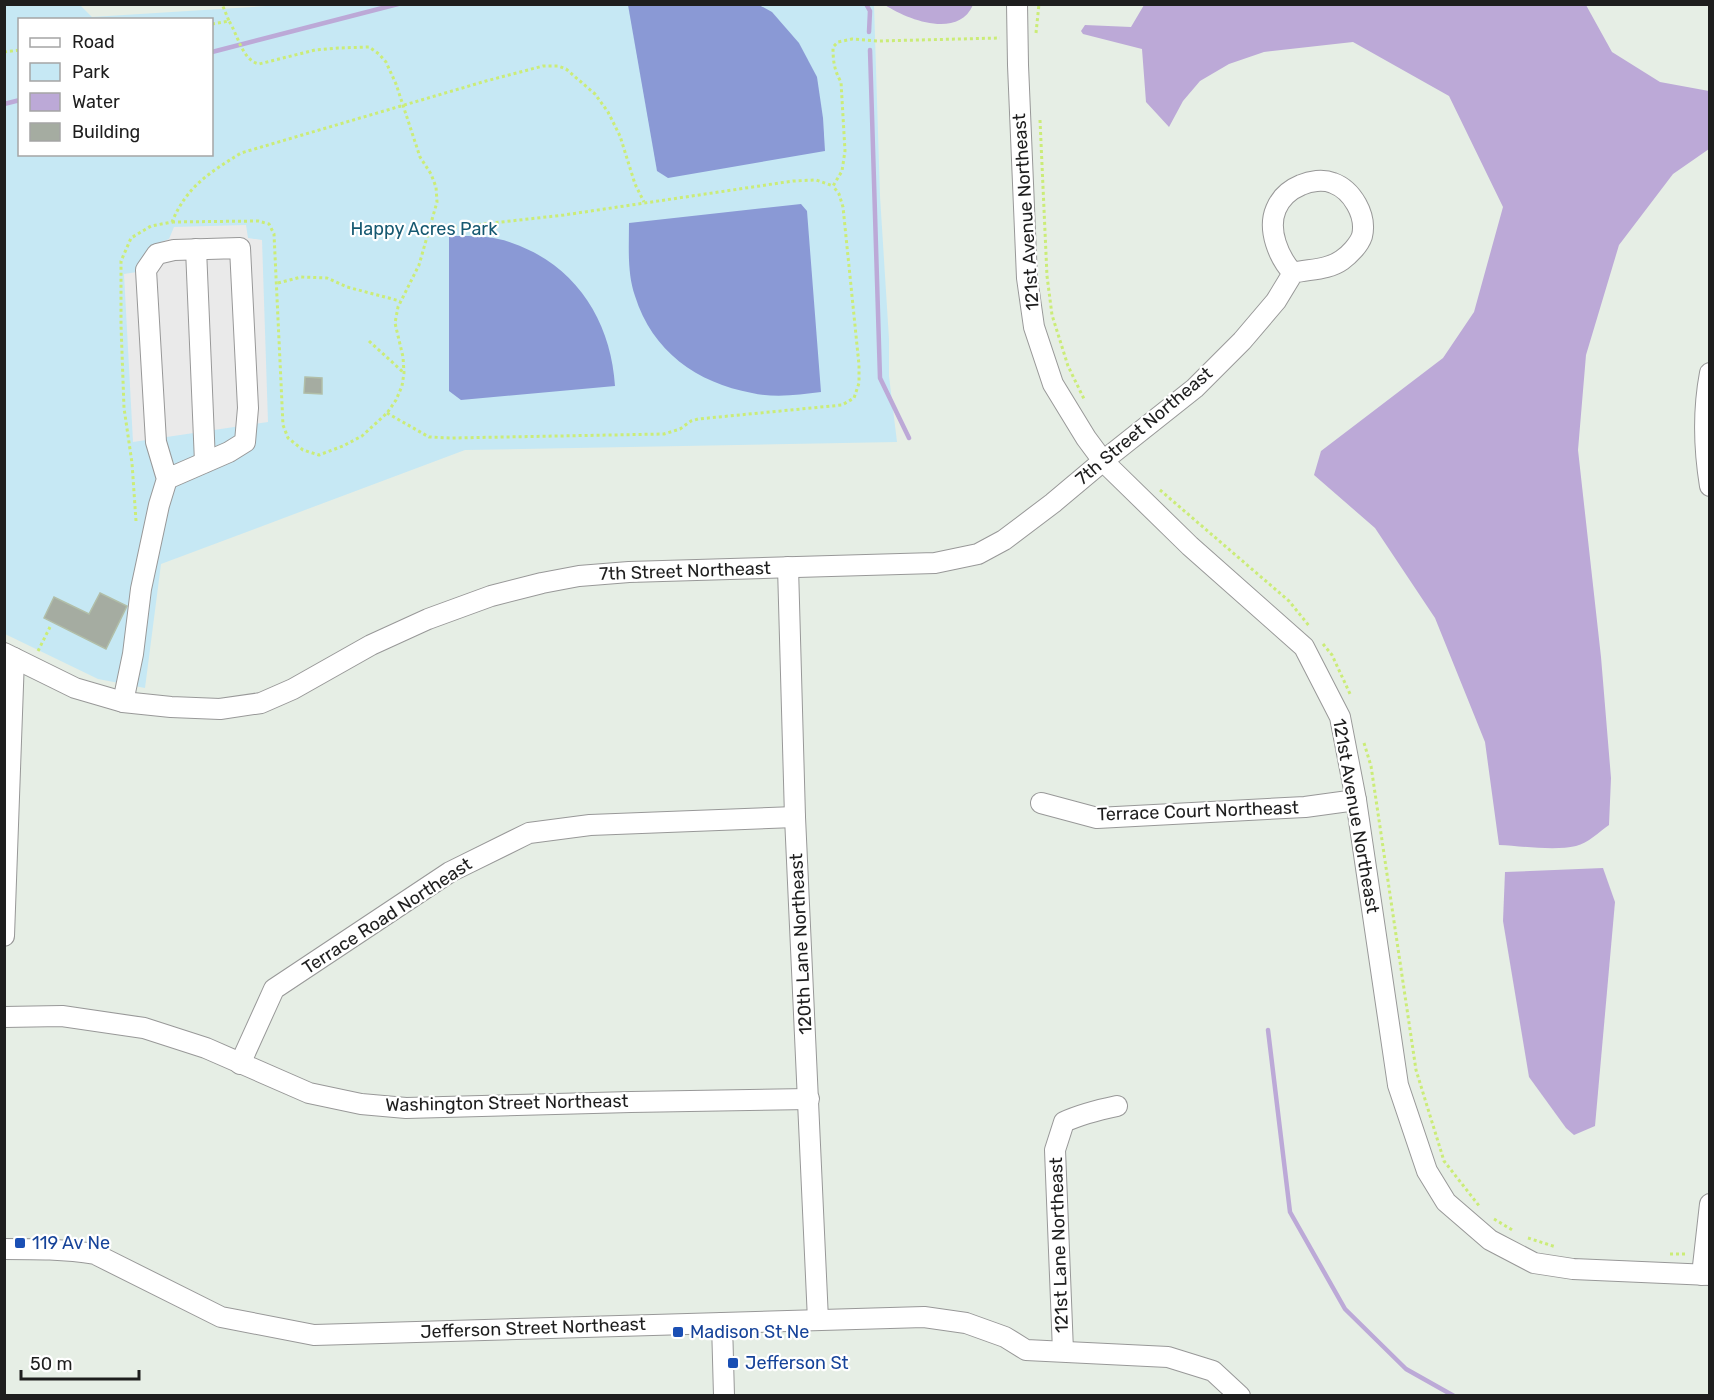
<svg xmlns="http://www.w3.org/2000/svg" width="1714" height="1400" font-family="Rubik,sans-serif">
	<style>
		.park { fill: #c6e8f4; fill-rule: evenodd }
		.pitch { fill: #8a99d5 }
		.parking { fill: #eaeaea }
		.water { fill: #bca9d7 }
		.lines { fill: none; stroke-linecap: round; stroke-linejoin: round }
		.stream { stroke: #bca9d7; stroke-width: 4.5 }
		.building { fill: #a5aca1; stroke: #b1bea8; stroke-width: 1.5 }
		.minor-casing { stroke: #989898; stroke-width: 22 }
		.path { stroke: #cbec77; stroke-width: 3; stroke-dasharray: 3 3; stroke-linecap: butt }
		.minor { stroke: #fff; stroke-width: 20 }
		.transit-dot { fill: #1a4fb4; stroke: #fff; stroke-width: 2 }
		.labels { text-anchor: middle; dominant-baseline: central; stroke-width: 4.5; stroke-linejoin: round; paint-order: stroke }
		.street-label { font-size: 18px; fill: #1e1e1e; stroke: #fff }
		.park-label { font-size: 18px; fill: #165971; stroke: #fff }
		.transit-label { font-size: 18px; fill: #164399; stroke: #fff; text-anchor: start }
	</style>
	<rect width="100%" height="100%" fill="#e6eee5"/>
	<path class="park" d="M270,4L874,5L880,196L889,339V376L897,442L465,450L161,564L145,688L98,679L5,634L4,5H80L92,17L267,6ZM20,20H212V154H20Z"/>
	<g class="pitch">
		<path d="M628,5H759L772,12L799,43L817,77L823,118L825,151L668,178L657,171Z"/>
		<path d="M801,204L807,211L821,392C798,395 775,398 752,393C697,383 652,351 635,296C627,273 629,247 629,223Z"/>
		<path d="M449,236C470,236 492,235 512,243C576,265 611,321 615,386L461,400L449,391Z"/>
	</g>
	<path class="parking" d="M246,225L248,238L262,240L268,422L133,442L124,274L137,272L150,246L169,239L174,227Z"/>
	<g class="water">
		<path d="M885,5H973C958,39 908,20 885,5Z"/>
		<path d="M1144,5H1586L1612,52L1660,82L1709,91V149L1673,174L1619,245L1586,355L1578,450L1601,657L1611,778L1609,825C1599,832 1588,843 1576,846C1555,851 1521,846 1499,845L1485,742L1435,618L1375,528L1314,475L1321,451L1443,358L1474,312L1503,207L1449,96L1353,42L1264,52L1229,64L1200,81L1183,101L1169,127L1146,102L1142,49L1083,34L1081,31L1085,25L1131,27Z"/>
		<path d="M1603,868L1615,902L1595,1126L1574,1135L1566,1128L1529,1077L1503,921L1505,872Z"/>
	</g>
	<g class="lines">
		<g class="stream">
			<path d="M866,4L870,11L869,32"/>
			<path d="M870,50L880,378L909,438"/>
			<path d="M212,52L398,4"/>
			<path d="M4,104L20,100"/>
			<path d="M1268,1030L1290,1212L1345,1309L1406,1369L1454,1396"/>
		</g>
	</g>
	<g class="building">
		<path d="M305,377L322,378V394L304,393Z"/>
		<path d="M100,593L127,606L106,649L44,618L54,597L89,614Z"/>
	</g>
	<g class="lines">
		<g class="minor-casing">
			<g id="minor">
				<path d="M1017,4L1018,65L1027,278L1034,327L1053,384L1086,438L1103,461L1190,546L1304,647L1340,717L1356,800L1398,1085L1427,1171L1446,1202L1490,1240L1534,1263L1573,1269L1710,1275"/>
				<path d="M196,249L205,462"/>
				<path d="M1710,373C1703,410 1704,449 1710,486"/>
				<path d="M788,567L795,817L818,1320"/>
				<path d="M4,653L75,688L123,702L171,707L220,709L261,703L293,689L371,645L428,619L491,596L542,583L579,576L629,572L935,563L978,554L1004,540L1053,503L1103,461L1195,388L1242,341L1276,301L1293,273C1309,269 1328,270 1342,260C1349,255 1359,245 1362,236C1367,215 1352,190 1333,183C1323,179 1310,181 1301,185C1289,190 1281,197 1276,209C1267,230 1279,258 1293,273"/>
				<path d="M123,702L133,654L141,589L159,505L167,479L229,452L245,442L248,408L240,248L174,250L157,254L146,270L156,442L167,479"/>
				<path d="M1041,803L1097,818L1305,807L1356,800"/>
				<path d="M4,936L14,658"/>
				<path d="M4,1017L62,1016L144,1028L206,1048L309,1093L361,1104L406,1108L631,1102L809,1099"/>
				<path d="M240,1064L274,989L450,872L529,833L590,825L795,817"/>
				<path d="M4,1249C35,1249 65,1249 95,1254L221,1317L314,1335L924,1317L966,1323L1005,1337L1026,1350L1168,1357L1213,1371L1240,1396"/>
				<path d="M1702,1275L1710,1204"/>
				<path d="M722,1323L724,1396"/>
				<path d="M1063,1351L1055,1150L1064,1122C1081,1114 1098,1110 1117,1106"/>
			</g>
		</g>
		<g class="path">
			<path d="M212,24L229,21L222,4"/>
			<path d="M1036,33L1039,4"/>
			<path d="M4,52L20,50"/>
			<path d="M1040,120L1047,276L1052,315L1068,366L1085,401"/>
			<path d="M172,222L258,221L269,224L274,234L283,425L288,438L303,450L319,455L343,446L362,436L387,413L396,400L402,386L404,373L403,357L395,323L398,307L419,265L437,202L436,187L431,174L420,157L396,84L386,62L379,54L369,47L338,48L315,50L259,64C242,60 238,35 229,21"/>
			<path d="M430,230L564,215L793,181L816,180L833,186L842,171L845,151L841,82C834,70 833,60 833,47L838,42L852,39L878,41L1000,38"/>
			<path d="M278,283L301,277L327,278L347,287L400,301"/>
			<path d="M369,341L403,372"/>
			<path d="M387,413L429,437L452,438L664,434L680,429L691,421L698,419L842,405L854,398L859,383V365L843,207L839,194L833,186"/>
			<path d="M1160,490L1289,601L1310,627"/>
			<path d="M136,521L132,463L124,408L121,325V261L131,238L151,226L172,222C187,186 209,173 241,153L486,81L543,66H558L566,69L595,94L608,112L620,136L635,184L644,202"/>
			<path d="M1323,644L1332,655L1351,696"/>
			<path d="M38,651L50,627"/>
			<path d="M1364,743L1371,766L1416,1070L1444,1161L1480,1207"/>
			<path d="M1494,1219L1514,1231"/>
			<path d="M1528,1238L1556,1247"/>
			<path d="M1670,1254H1687"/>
		</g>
		<use href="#minor" class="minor"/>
	</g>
	<g class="transit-dot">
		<rect x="14" y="1237" width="12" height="12" rx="3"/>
		<rect x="672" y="1326" width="12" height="12" rx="3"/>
		<rect x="727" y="1357" width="12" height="12" rx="3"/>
	</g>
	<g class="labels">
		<g class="street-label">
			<text transform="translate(1026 212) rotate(-94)">121st Avenue Northeast</text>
			<text transform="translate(1144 426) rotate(-40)">7th Street Northeast</text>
			<text transform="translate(685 571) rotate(-2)">7th Street Northeast</text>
			<text transform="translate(1198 811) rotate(-2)">Terrace Court Northeast</text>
			<text transform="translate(1356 816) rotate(80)">121st Avenue Northeast</text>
			<text transform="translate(387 916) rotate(-33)">Terrace Road Northeast</text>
			<text transform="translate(801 944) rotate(-93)">120th Lane Northeast</text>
			<text transform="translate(507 1103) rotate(-1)">Washington Street Northeast</text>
			<text transform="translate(1059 1245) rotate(-92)">121st Lane Northeast</text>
			<text transform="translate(533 1328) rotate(-2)">Jefferson Street Northeast</text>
		</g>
		<g class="park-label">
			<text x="424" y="229">Happy Acres Park</text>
		</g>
		<g class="transit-label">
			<text x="32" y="1243">119 Av Ne</text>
			<text x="690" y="1332">Madison St Ne</text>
			<text x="745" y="1363">Jefferson St</text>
		</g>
	</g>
	<rect width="1714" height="1400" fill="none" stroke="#1e1e1e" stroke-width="12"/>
	<rect x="18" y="18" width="195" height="138" fill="#ffffff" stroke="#a5a5a5" stroke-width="1.5"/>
	<rect x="30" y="38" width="30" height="9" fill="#ffffff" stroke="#a5a5a5" stroke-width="1.5"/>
	<text x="72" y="48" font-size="18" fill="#1e1e1e">Road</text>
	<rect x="30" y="63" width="30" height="18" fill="#c6e8f4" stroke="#a5a5a5" stroke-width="1.5"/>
	<text x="72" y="78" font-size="18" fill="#1e1e1e">Park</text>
	<rect x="30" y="93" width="30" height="18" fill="#bca9d7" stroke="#a5a5a5" stroke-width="1.5"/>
	<text x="72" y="108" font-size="18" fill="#1e1e1e">Water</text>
	<rect x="30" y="123" width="30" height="18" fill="#a5aca1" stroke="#a5a5a5" stroke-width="1.5"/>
	<text x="72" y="138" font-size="18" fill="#1e1e1e">Building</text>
	<path d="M21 1370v9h118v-9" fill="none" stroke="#1e1e1e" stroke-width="3"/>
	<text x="30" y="1370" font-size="18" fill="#1e1e1e" stroke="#ffffff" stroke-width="4.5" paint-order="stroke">50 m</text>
</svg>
